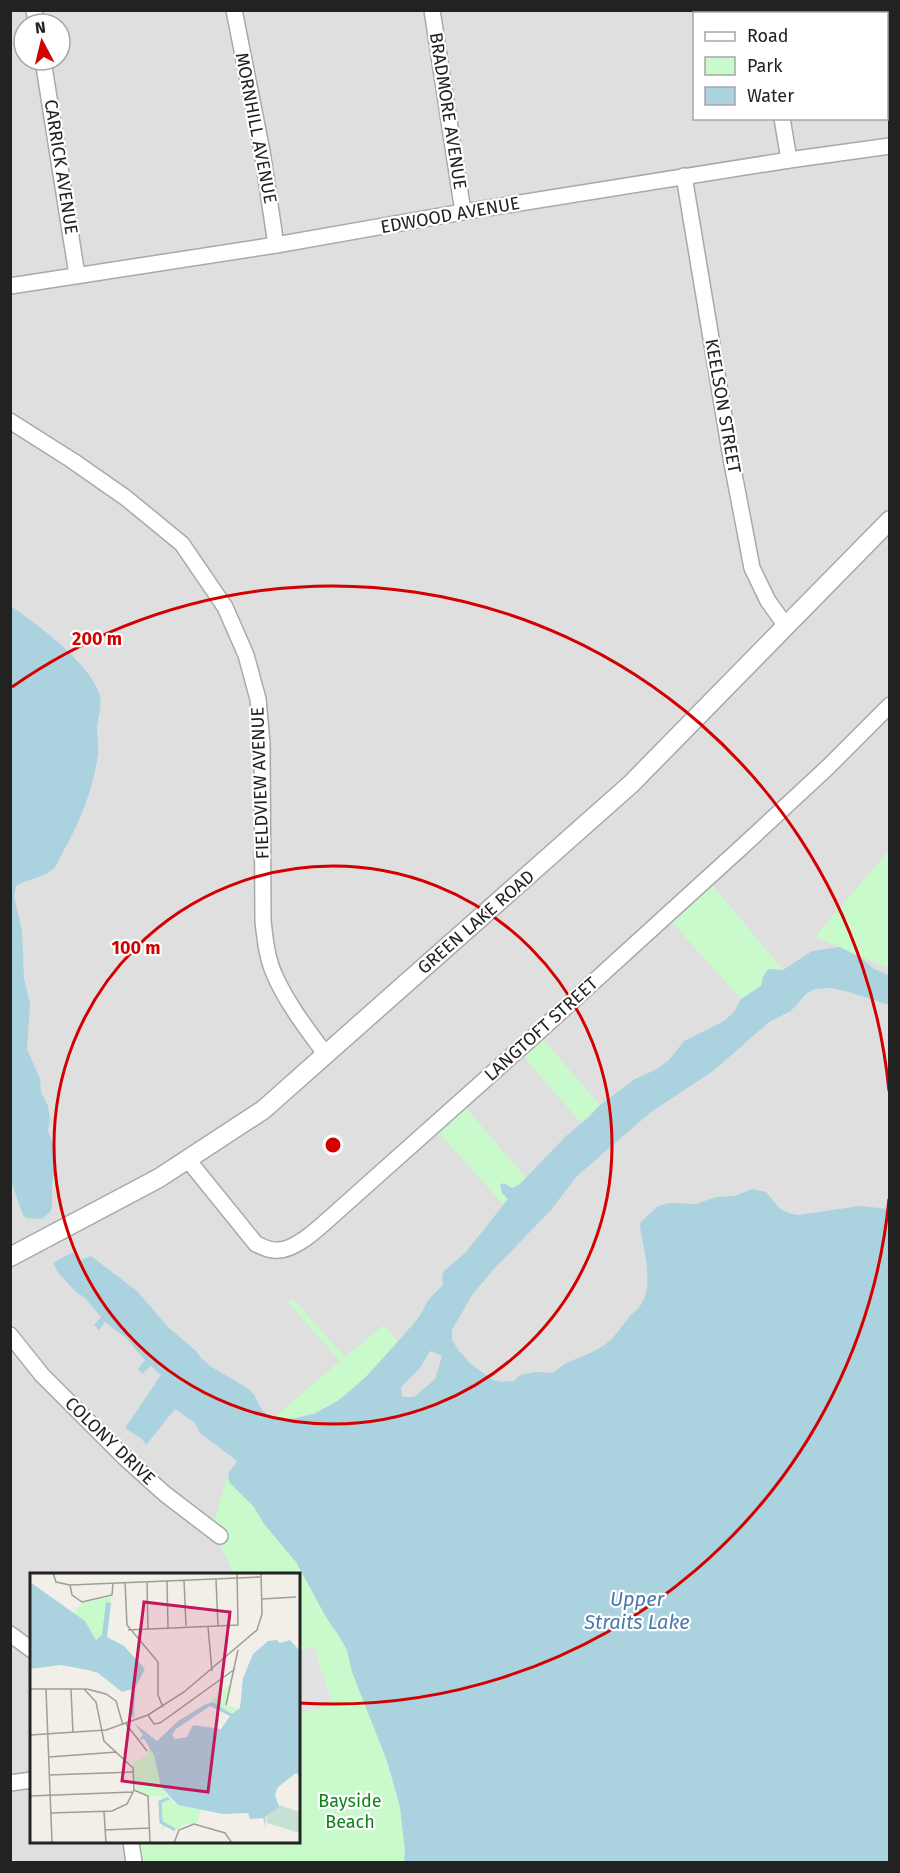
<svg xmlns="http://www.w3.org/2000/svg" width="900" height="1873" font-family="'Fira Sans',sans-serif">
	<style>
		.residential { fill: #e0dfdf; fill-rule: evenodd }
		.park { fill: #c8facc }
		.parking { fill: #e2e2e2 }
		.water { fill: #aad3df; fill-rule: evenodd }
		.lines { fill: none; stroke-linecap: round; stroke-linejoin: round }
		.minor-casing { stroke: #a9a9a9; stroke-width: 18 }
		.tertiary-casing { stroke: #a9a9a9; stroke-width: 21 }
		.minor { stroke: #fff; stroke-width: 15 }
		.tertiary { stroke: #fff; stroke-width: 18 }
		.ring { fill: none; stroke: #d40000; stroke-width: 3 }
		.labels { text-anchor: middle; dominant-baseline: central; stroke-width: 4.5; stroke-linejoin: round; paint-order: stroke }
		.street-label { font-size: 18px; fill: #222; stroke: #fff }
		.park-label { font-size: 18px; fill: #0c8416; stroke: #fff }
		.water-label { font-size: 20px; font-style: italic; fill: #4a7aab; stroke: #fff }
		.inset-river { fill: none; stroke: #aad3df; stroke-width: 3 }
		.inset-road { fill: none; stroke: #9f9d99; stroke-width: 1.5 }
		.view { fill: #c2185b; fill-opacity: 0.15; stroke: #c2185b; stroke-width: 3 }
		.inset-edge { fill: none; stroke: #222; stroke-width: 3 }
		.centre { fill: #d40000; stroke: #fff; stroke-width: 3 }
		.ring-label { font-size: 18px; text-anchor: middle; font-weight: bold; fill: #d40000; stroke: #fff; stroke-width: 4.5; stroke-linejoin: round; paint-order: stroke }
	</style>
	<rect width="100%" height="100%" fill="#f2efe9"/>
	<path class="residential" d="M11,11H889V1862H11ZM694,14H886V118H694ZM24,24H60V60H24ZM32,1574H298V1842H32Z"/>
	<g class="park">
		<path d="M889,850V968L815,937Z"/>
		<path d="M709,881L783,970L773,968L763,977L761,986L741,999L669,919Z"/>
		<path d="M542,1038L600,1105L581,1123L522,1055Z"/>
		<path d="M466,1108L526,1178L512,1188L508,1199L503,1204L438,1132Z"/>
		<path d="M293,1299L345,1357L384,1325L398,1342C362,1381 333,1418 276,1420L272,1419L340,1361L288,1302Z"/>
		<path d="M228,1474L309,1577L386,1696L409,1862H142L140,1842H298V1574H230L233,1572L212,1529Z"/>
	</g>
	<path class="parking" d="M314,1647L333,1705L299,1714V1651Z"/>
	<g class="water">
		<path d="M11,606C37,624 91,664 100,696C102,706 98,718 97,728C97,737 99,746 98,755C93,789 81,820 64,850C61,855 59,861 56,866C47,878 28,878 16,886L14,897L22,930L24,978L30,1004L27,1049L40,1079L41,1092L48,1106L50,1118L48,1131L55,1148L56,1165L52,1184V1205L51,1211L42,1219L26,1218L23,1215L11,1181Z"/>
		<path d="M840,947L861,958L874,969L889,975V1005L849,992L831,988L814,989L806,994L791,1011L769,1022L713,1071L651,1112L577,1176L551,1210L492,1271L472,1295L452,1330V1340L459,1351L472,1365L493,1380L501,1382L514,1381L520,1375L536,1372L553,1373C567,1359 584,1358 601,1347C614,1340 620,1328 629,1317C633,1312 639,1309 642,1303C654,1282 643,1249 640,1226L641,1222L658,1206L670,1203L696,1204L716,1197L734,1196L753,1189L766,1192L779,1208L788,1213L799,1215L859,1206L889,1209V1862H404L405,1851L400,1807L387,1761L352,1672L347,1650L339,1636L327,1619L296,1562L264,1524L254,1507L229,1482L228,1474L237,1461L200,1433L195,1423L175,1409L146,1445L142,1439L125,1428L161,1375L151,1366L142,1374L138,1369L145,1360L126,1338L105,1322L99,1330L94,1325L101,1317L84,1297L77,1293L59,1274L53,1263L73,1252L78,1261L91,1256L95,1259L137,1291L167,1326L197,1352L201,1358L210,1366L249,1389L255,1396L261,1409L272,1419L286,1420L314,1414L338,1401L366,1377L402,1337L419,1317L429,1299L443,1285L442,1276L444,1271L466,1252L508,1199L502,1193L500,1185L504,1183L512,1188L519,1185L566,1136L589,1117L600,1105L635,1079L657,1069L669,1060L684,1041L724,1021L734,1012L741,999L761,986L763,977L768,969L783,970L812,951ZM430,1351L442,1356L435,1379L414,1397H402L401,1387L420,1368Z"/>
	</g>
	<g class="lines">
		<g class="minor-casing">
			<g id="minor">
				<path d="M34,10L36,24"/>
				<path d="M234,10L262,151L276,245"/>
				<path d="M432,10L463,212"/>
				<path d="M764,10L765,14"/>
				<path d="M43,60L77,275"/>
				<path d="M782,118L789,160"/>
				<path d="M684,176L731,458L752,568L768,601L786,626"/>
				<path d="M10,286L276,245L463,212L789,160L890,146"/>
				<path d="M10,421L73,461L126,498L182,544L225,607L246,655L258,699L262,743L263,921C265,939 267,959 275,976C288,1005 307,1029 326,1055"/>
				<path d="M188,1160L256,1244C263,1247 270,1251 278,1250C298,1250 325,1222 340,1209L544,1027L744,845L828,767L890,705"/>
				<path d="M10,1335L42,1375L124,1457L165,1494L220,1536"/>
				<path d="M10,1634L32,1650"/>
				<path d="M10,1783L32,1780"/>
				<path d="M131,1842L134,1862"/>
			</g>
		</g>
		<g class="tertiary-casing">
			<path id="tertiary" d="M10,1257L159,1178L263,1110L631,784L890,520"/>
		</g>
		<use href="#minor" class="minor"/>
		<use href="#tertiary" class="tertiary"/>
	</g>
	<g class="ring">
		<circle cx="333" cy="1145" r="279"/>
		<path d="M889 1199A559 559 0 0 1 299 1703M12 687A559 559 0 0 1 889 1091"/>
	</g>
	<g class="labels">
		<g class="street-label">
			<text transform="translate(448 111) rotate(81)">BRADMORE AVENUE</text>
			<text transform="translate(256 128) rotate(79)">MORNHILL AVENUE</text>
			<text transform="translate(61 167) rotate(81)">CARRICK AVENUE</text>
			<text transform="translate(450 215) rotate(-10)">EDWOOD AVENUE</text>
			<text transform="translate(723 406) rotate(80)">KEELSON STREET</text>
			<text transform="translate(260 783) rotate(-92)">FIELDVIEW AVENUE</text>
			<text transform="translate(476 922) rotate(-41)">GREEN LAKE ROAD</text>
			<text transform="translate(541 1029) rotate(-42)">LANGTOFT STREET</text>
			<text transform="translate(110 1441) rotate(44)">COLONY DRIVE</text>
		</g>
		<g class="park-label">
			<text x="350" y="1801">Bayside<tspan x="350" dy="21">Beach</tspan></text>
		</g>
		<g class="water-label">
			<text x="637" y="1599">Upper<tspan x="637" dy="23">Straits Lake</tspan></text>
		</g>
	</g>
	<g transform="translate(30 1573)">
		<rect width="270" height="270" fill="#f2efe9"/>
		<path d="M249,232L270,239V260L237,250L236,244Z" fill="#c6e0d4"/>
		<path d="M82,23L72,64L66,66L57,51L43,42L51,30ZM197,113L202,114L197,132L209,136L202,141L181,128ZM119,173L131,196V216L147,233L171,235L167,250L155,251L147,257L137,252L132,257L131,223L119,224L106,215L102,191L118,182Z" fill="#c8facc"/>
		<path d="M0,9L55,48L66,67L72,62L76,29L81,30L77,64L94,73L115,96L105,115L104,146L100,137L103,116L92,119L68,100L58,97L31,92L0,96ZM247,67L250,70L260,67L270,78V203L266,200L248,214L245,222L249,234L235,244L236,255L233,245L220,246L218,240L193,241L148,232L131,214L124,182L114,166L109,167L113,162L104,150L127,168L148,148L176,131L183,129L202,141L210,135L213,105L223,81L238,68ZM180,133L200,143L191,156L163,152L157,164L145,166L142,162L146,156Z" fill="#aad3df" fill-rule="evenodd"/>
		<path class="inset-river" d="M139,225L130,229L131,249L145,257"/>
		<path class="inset-road" d="M23,0L26,9L40,12L230,4M186,6L188,53M154,7L156,53M117,8L118,56M137,8L138,55M95,9L97,52L128,89V122L133,134M40,12L42,22L52,29L82,22L83,10M231,26L266,24M178,54L182,98M98,57L208,52L207,0M0,116H57L76,121L86,128L93,152M16,116L22,270M41,116L43,160M196,132L208,77M118,142L124,151L130,150L205,96M96,151L117,178M0,162L76,157L118,142L154,119L227,57L232,41L231,0M19,184L87,179M19,202L104,199M104,217L118,223L120,270M0,223L103,219M74,239L76,270M21,240L82,238L97,231L104,217L103,195L74,168L66,129L54,116M75,257L119,255M144,270L149,257L164,251L195,260L202,270"/>
		<path class="view" d="M114,29L200,39L178,219L92,208Z"/>
		<rect width="270" height="270" class="inset-edge"/>
	</g>
	<circle cx="333" cy="1145" r="9" class="centre"/>
	<g class="ring-label">
		<text x="97" y="645">200 m</text>
		<text x="136" y="954">100 m</text>
	</g>
	<rect width="900" height="1873" fill="none" stroke="#222222" stroke-width="24"/>
	<rect x="693" y="12" width="195" height="108" fill="#ffffff" stroke="#a7a7a7" stroke-width="1.5"/>
	<rect x="705" y="32" width="30" height="9" fill="#ffffff" stroke="#a7a7a7" stroke-width="1.5"/>
	<text x="747" y="42" font-size="18" fill="#222222">Road</text>
	<rect x="705" y="57" width="30" height="18" fill="#c8facc" stroke="#a7a7a7" stroke-width="1.5"/>
	<text x="747" y="72" font-size="18" fill="#222222">Park</text>
	<rect x="705" y="87" width="30" height="18" fill="#aad3df" stroke="#a7a7a7" stroke-width="1.5"/>
	<text x="747" y="102" font-size="18" fill="#222222">Water</text>
	<g transform="translate(42 42) rotate(353)"><circle r="28" fill="#ffffff" stroke="#a7a7a7" stroke-width="1.5"/>
	<path d="M0-4.5L10 22L0 15L-10 22Z" fill="#d40000"/>
	<text y="-9" font-size="16" font-weight="bold" text-anchor="middle" fill="#222222">N</text>
	</g>
</svg>
